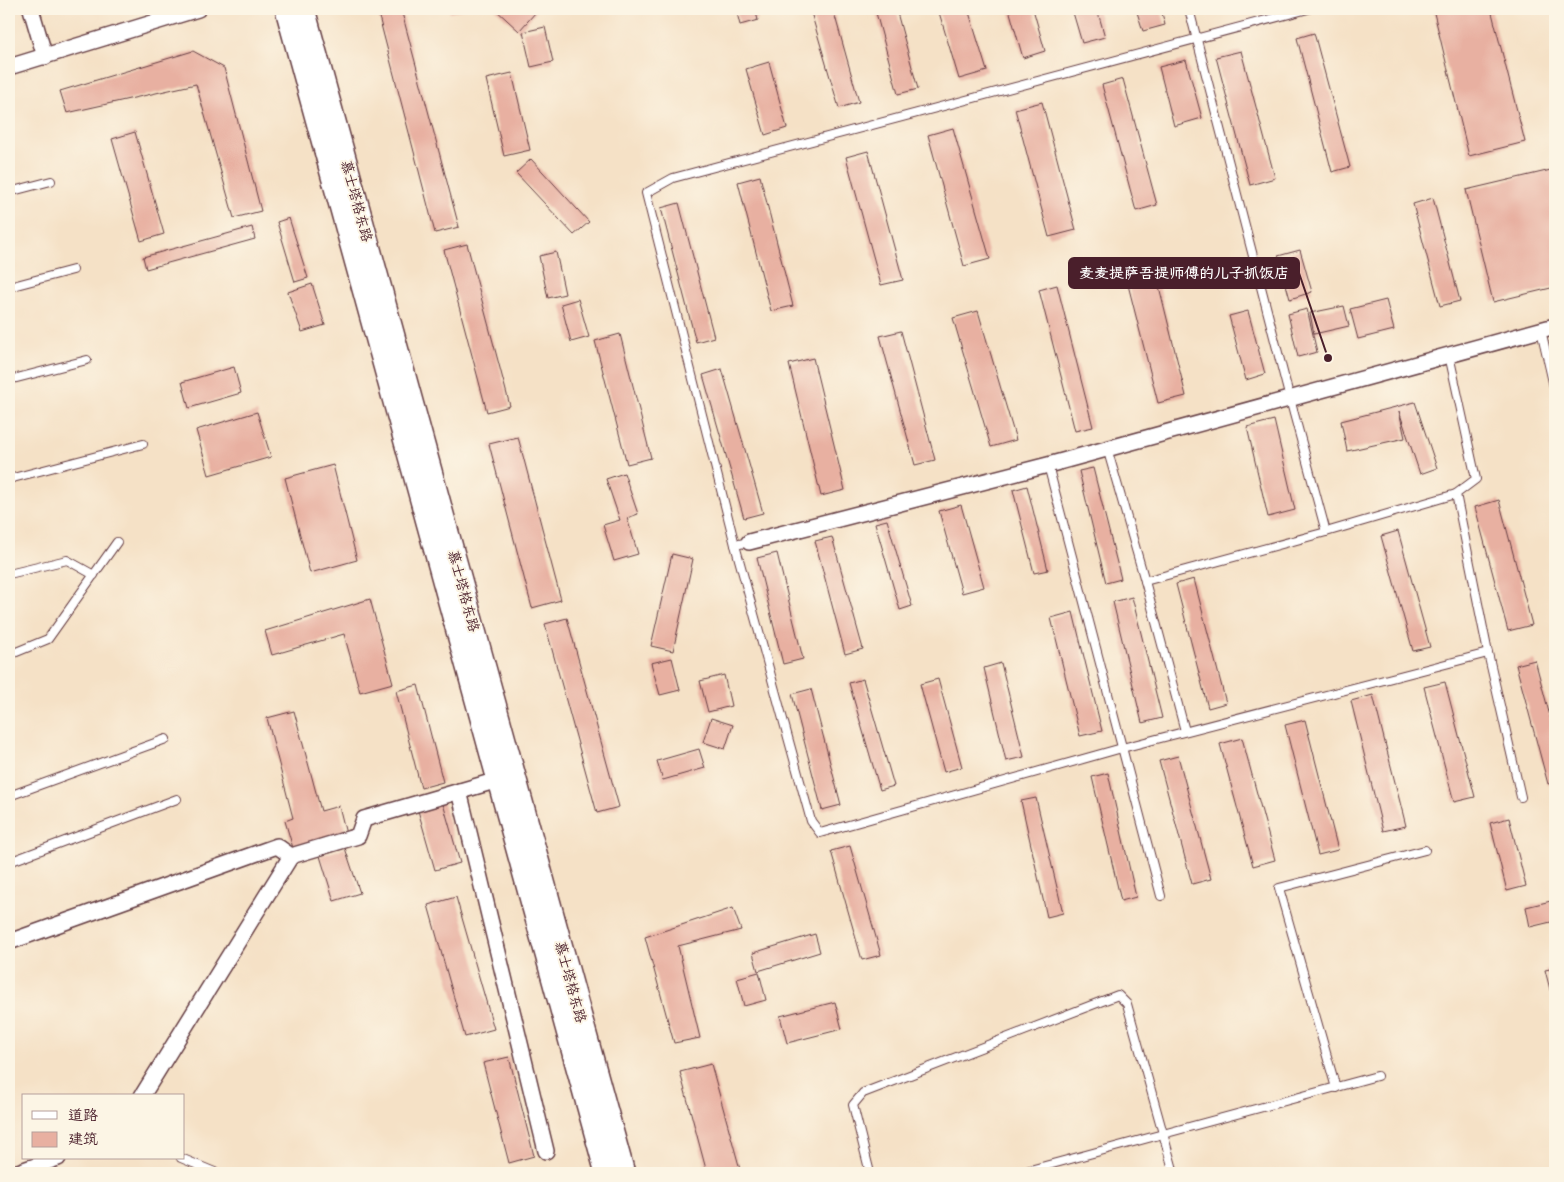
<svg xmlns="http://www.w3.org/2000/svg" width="1564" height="1182" font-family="Delius,'LXGW WenKai TC',sans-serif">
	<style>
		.building { fill: #e8b0a1 }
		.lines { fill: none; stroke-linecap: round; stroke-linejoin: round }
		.service-casing { stroke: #643c42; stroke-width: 10 }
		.minor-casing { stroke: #643c42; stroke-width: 18 }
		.secondary-casing { stroke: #643c42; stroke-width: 24 }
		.service { stroke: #fff; stroke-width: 8 }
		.minor { stroke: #fff; stroke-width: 15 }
		.secondary { stroke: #fff; stroke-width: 21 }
		.labels { text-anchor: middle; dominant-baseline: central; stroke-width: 4; stroke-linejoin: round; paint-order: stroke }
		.street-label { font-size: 14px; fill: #4a1f2b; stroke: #fcf5e5 }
		.leader { fill: none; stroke: #4a1f2b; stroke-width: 2 }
		.callout-dot { fill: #4a1f2b; stroke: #fcf5e5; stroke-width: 2 }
		.callout { fill: #4a1f2b; stroke: #4a1f2b; stroke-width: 2 }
		.callout-label { font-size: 15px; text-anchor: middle; font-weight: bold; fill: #fff }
	</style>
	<rect width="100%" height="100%" fill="#fcf5e5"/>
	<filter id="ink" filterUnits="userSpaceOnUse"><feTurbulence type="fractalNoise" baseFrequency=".02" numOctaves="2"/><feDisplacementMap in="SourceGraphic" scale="10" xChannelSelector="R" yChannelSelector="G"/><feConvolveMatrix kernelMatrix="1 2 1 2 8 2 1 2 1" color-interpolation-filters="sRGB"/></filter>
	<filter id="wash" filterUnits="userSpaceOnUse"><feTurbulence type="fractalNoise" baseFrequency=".0096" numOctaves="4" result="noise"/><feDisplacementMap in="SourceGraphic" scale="20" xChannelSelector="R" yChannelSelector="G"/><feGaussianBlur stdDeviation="1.12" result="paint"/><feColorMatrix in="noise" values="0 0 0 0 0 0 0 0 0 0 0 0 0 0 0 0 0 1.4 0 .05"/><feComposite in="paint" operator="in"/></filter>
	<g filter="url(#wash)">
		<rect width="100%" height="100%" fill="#f5e1c6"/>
		<g id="blocks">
			<g class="building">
				<path d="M377,9H401L459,227L435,233Z"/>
				<path d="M449,9H463L450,13Z"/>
				<path d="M495,9H532L536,12L519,31Z"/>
				<path d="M736,9H755L758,20L740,25Z"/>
				<path d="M810,9H833L859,102L839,108Z"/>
				<path d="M875,9H896L918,89L898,94Z"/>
				<path d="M938,9H968L987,71L959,79Z"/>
				<path d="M1009,9H1033L1045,51L1023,58Z"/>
				<path d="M1072,9H1097L1105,37L1082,43Z"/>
				<path d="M1136,9H1161L1165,25L1143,31Z"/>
				<path d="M1433,9H1491L1525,142L1469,156Z"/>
				<path d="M545,27L553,62L531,67L523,32Z"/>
				<path d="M1314,33L1350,167L1332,172L1297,38Z"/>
				<path d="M193,51L224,68L261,211L234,218L196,84L67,113L60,91Z"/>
				<path d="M1241,51L1275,178L1250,185L1216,57Z"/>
				<path d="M1186,60L1202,118L1174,126L1159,67Z"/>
				<path d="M769,62L787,128L765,135L746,69Z"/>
				<path d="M512,73L530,150L504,156L486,79Z"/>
				<path d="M1123,79L1157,205L1136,211L1102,85Z"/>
				<path d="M1042,102L1076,230L1049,237L1015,109Z"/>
				<path d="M953,128L990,259L964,266L928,135Z"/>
				<path d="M135,132L164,234L141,241L112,139Z"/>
				<path d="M868,151L903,280L881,285L846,157Z"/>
				<path d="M531,159L589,222L574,235L516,173Z"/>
				<path d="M1555,169V287L1493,302L1466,190Z"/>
				<path d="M760,176L793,306L771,311L738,182Z"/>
				<path d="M1433,198L1460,301L1440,306L1413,204Z"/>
				<path d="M679,203L714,337L696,342L661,208Z"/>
				<path d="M289,218L308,278L295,282L277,222Z"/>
				<path d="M252,227L255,239L146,269L143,257Z"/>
				<path d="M467,244L510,406L487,412L444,250Z"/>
				<path d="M1300,250L1312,292L1290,299L1278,256Z"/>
				<path d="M556,252L565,294L548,298L539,256Z"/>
				<path d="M1153,262L1186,396L1158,403L1124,269Z"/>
				<path d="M312,284L325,325L302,332L288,292Z"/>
				<path d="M1057,285L1093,427L1075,431L1039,290Z"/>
				<path d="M578,299L589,337L571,342L561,304Z"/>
				<path d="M1386,300L1394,330L1358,339L1350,309Z"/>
				<path d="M1344,306L1349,326L1314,334L1310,313Z"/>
				<path d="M1307,309L1317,352L1298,357L1288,314Z"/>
				<path d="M978,311L1016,440L991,447L953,318Z"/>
				<path d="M1248,311L1265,374L1246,380L1229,316Z"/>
				<path d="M901,331L935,460L915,465L880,336Z"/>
				<path d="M620,334L651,458L627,464L595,341Z"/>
				<path d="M813,358L845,490L821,496L789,364Z"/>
				<path d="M234,367L241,393L189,408L182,382Z"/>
				<path d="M722,369L763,513L744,518L703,375Z"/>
				<path d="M1415,402L1437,468L1420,474L1399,411L1405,438L1347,451L1341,421Z"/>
				<path d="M257,412L271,457L209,475L196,430Z"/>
				<path d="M1274,420L1295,510L1268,517L1247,427Z"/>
				<path d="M518,437L561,600L532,608L489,444Z"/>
				<path d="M333,465L357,560L310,573L285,478Z"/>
				<path d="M1093,468L1121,579L1106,583L1079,471Z"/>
				<path d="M624,473L638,514L627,518L638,554L614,561L603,525L620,520L606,479Z"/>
				<path d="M1027,486L1048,570L1034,573L1013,490Z"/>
				<path d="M1499,500L1532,625L1508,631L1475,507Z"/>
				<path d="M961,505L984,587L962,593L939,511Z"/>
				<path d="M887,520L912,606L900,610L875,523Z"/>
				<path d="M1398,531L1430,647L1413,651L1381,536Z"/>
				<path d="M832,537L863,649L845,654L815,541Z"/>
				<path d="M777,553L803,659L783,664L757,558Z"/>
				<path d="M672,554L693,559L673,651L651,646Z"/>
				<path d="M1194,579L1226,703L1208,708L1176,584Z"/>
				<path d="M1132,597L1162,718L1142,723L1113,602Z"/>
				<path d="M370,599L393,683L360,692L344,634L272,655L265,631Z"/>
				<path d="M1073,612L1102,731L1080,736L1051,618Z"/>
				<path d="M567,618L619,807L597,813L545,624Z"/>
				<path d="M672,658L680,690L660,695L651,663Z"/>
				<path d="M1535,660L1555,735V782L1548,784L1516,665Z"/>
				<path d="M1001,663L1024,757L1006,761L984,668Z"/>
				<path d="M724,675L731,706L708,712L700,681Z"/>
				<path d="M863,679L894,786L880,790L849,683Z"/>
				<path d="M938,679L962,767L944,772L920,684Z"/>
				<path d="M1445,682L1475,797L1454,802L1424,687Z"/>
				<path d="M418,685L443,782L421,788L396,691Z"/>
				<path d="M811,689L841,805L822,810L792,694Z"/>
				<path d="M1373,695L1406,826L1383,831L1351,701Z"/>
				<path d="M294,711L321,811L339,806L346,834L293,848L285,821L293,818L267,718Z"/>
				<path d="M711,718L733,725L725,749L703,742Z"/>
				<path d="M1305,720L1338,850L1318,855L1285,725Z"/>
				<path d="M1242,738L1275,860L1253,866L1220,744Z"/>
				<path d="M699,749L705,768L663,780L657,761Z"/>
				<path d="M1178,756L1211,879L1192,884L1159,761Z"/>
				<path d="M1108,773L1136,897L1121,901L1092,777Z"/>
				<path d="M1036,798L1063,913L1047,917L1021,801Z"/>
				<path d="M442,800L460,863L435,870L417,807Z"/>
				<path d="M1509,818L1526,886L1507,891L1490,823Z"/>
				<path d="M850,846L881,955L862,960L831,851Z"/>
				<path d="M345,848L360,893L334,901L320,856Z"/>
				<path d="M456,897L494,1029L465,1037L428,905Z"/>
				<path d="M1555,900V921L1530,927L1526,907Z"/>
				<path d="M733,908L741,930L678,946L700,1038L674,1043L645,937Z"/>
				<path d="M815,934L820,952L758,971L753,953Z"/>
				<path d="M1555,968V1009L1545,970Z"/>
				<path d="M759,972L766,1000L744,1006L737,978Z"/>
				<path d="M835,1002L842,1029L787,1043L780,1016Z"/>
				<path d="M509,1057L534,1156L509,1163L483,1063Z"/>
				<path d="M711,1064L741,1173H707L680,1072Z"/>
			</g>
		</g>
	</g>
	<g filter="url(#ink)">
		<use href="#blocks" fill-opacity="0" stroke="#643c42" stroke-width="1"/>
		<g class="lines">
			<g class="service-casing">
				<g id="service">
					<path d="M1189,9L1290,399L1326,532L1456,494"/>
					<path d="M9,192L51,181"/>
					<path d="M9,287L73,270"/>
					<path d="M1541,330L1555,391"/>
					<path d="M1449,355L1476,479L1456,494L1488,653L1521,797"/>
					<path d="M9,380L87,360"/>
					<path d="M1107,448L1145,581L1326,532"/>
					<path d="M1048,465L1161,896"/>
					<path d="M9,479L143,444"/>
					<path d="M749,542L735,545L811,821L820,833L1122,748L1488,653"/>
					<path d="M735,545L646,193L673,178L1308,9"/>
					<path d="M9,574L67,560L94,575"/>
					<path d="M1145,581L1185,731"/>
					<path d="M9,655L48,639L117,542"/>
					<path d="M9,796L166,739"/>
					<path d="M9,862L177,799"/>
					<path d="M1336,1088L1279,888L1425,850"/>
					<path d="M181,1158L217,1173"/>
					<path d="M870,1173L853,1105L863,1093L1118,995L1127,1004L1174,1173"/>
					<path d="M1019,1173L1377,1076"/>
				</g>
			</g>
			<g class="minor-casing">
				<g id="minor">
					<path d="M31,9L45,57"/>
					<path d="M9,67L198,9"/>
					<path d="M749,542L1048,465L1555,326"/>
					<path d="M459,791L546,1151"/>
					<path d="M9,942L277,846L291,856L358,836L364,819L498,780"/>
					<path d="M142,1096L291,856"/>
					<path d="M15,1173L58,1158"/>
				</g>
			</g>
			<g class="secondary-casing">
				<g id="secondary">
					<path d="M286,9L606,1173"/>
					<path d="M304,9L624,1173"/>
				</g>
			</g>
			<use href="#service" class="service"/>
			<use href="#minor" class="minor"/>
			<use href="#secondary" class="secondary"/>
		</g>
	</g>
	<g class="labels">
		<g class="street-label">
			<text transform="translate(357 201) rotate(75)">慕士塔格东路</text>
			<text transform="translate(464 591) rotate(75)">慕士塔格东路</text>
			<text transform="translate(571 982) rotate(75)">慕士塔格东路</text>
		</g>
	</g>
	<path class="leader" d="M1328 358L1299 273"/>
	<circle class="callout-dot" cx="1328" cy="358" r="5"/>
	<rect class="callout" x="1069" y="258" width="230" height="30" rx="5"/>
	<g class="callout-label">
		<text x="1184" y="278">麦麦提萨吾提师傅的儿子抓饭店</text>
	</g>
	<rect width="1564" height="1182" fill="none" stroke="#fcf5e5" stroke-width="30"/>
	<rect x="22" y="1094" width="162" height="65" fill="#fcf5e5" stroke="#b59f9b"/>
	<rect x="32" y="1111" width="25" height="8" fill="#ffffff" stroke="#b59f9b"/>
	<text x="68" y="1120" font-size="15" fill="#4a1f2b">道路</text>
	<rect x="32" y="1132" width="25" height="15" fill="#e8b0a1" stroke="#b59f9b"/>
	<text x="68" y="1144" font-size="15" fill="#4a1f2b">建筑</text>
</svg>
